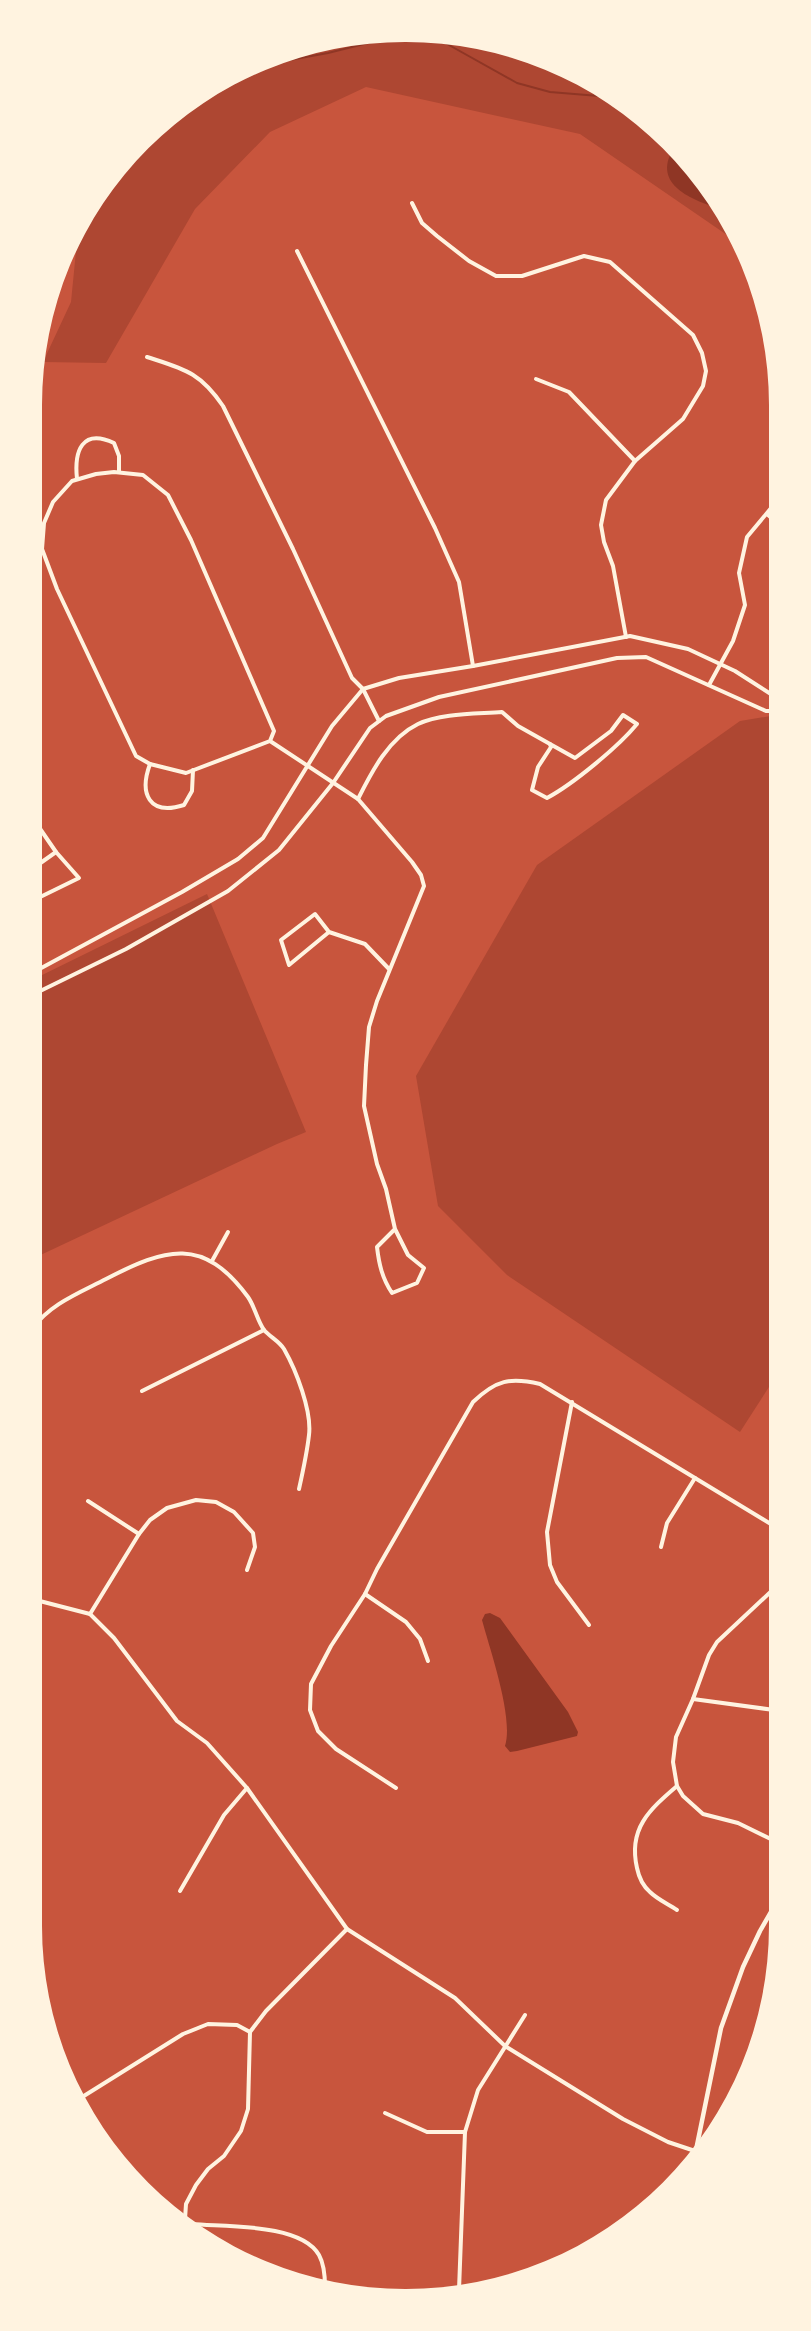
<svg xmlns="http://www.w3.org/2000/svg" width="811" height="2331" font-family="'Roboto Condensed',sans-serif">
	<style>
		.green { fill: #ae4732 }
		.water { fill: #8f3625 }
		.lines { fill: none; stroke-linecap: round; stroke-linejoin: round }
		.stream { stroke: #8f3625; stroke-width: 2 }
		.minor { stroke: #fff3e0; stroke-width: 4 }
		.tertiary { stroke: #fff3e0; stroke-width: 4.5 }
	</style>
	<rect width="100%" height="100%" fill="#c8553d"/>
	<g class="green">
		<path d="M356,35L502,44L593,82L686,159L743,246L580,134L366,87L270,132L195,209L106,363L43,362L71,302L77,241L109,178L218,82Z"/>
		<path d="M777,715L778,1373L740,1432L507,1275L438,1206L416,1076L537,865L740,721Z"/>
		<path d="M207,894L306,1132L277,1144L32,1259V980Z"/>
	</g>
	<g class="water">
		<path d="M678,152L686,159L720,209C696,201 654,187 671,153Z"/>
		<path d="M490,1613L500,1618L568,1712L578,1732L577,1736L517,1751L510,1752L505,1746C514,1718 490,1650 482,1620L485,1614Z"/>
	</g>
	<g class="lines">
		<g class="stream">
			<path d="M440,40L517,83L550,92L611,97"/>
			<path d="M273,63L328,53L388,38H412"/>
		</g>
		<g class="minor">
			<path d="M412,203L422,223L437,236L469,261L496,276H522L584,256L610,262L693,335L702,353L706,371L703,386L683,419L635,461L606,500L601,525L604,542L613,566L626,637"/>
			<path d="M297,251L435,528L459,582L473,666"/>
			<path d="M147,357C184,369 200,372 223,406L293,549L352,678L363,689L379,721"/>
			<path d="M536,379L569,392L635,461"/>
			<path d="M77,479C74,451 82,428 114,443L119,456V472"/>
			<path d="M767,514L777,523"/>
			<path d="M775,558L777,555"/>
			<path d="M709,685L733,641L745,605L739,573L747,537L777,501"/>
			<path d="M623,715L637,724C618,747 573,784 547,798L532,790L538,767L551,747L550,744L575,758L611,731Z"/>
			<path d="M270,741L274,731L191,540L168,495L143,475L114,472L96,474L72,481L53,502L44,523L42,549L57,589L136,756L150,764L186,773L270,741L358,799L412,862L421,875L424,886L377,1001L369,1027L366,1065L364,1106L377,1164L386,1189L395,1229L377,1247C379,1264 382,1278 392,1293L417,1283L424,1268L408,1255L395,1229"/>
			<path d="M150,764C139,794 149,816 184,805L192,791L193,770"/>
			<path d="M358,799C372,771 389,738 418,724C441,713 477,714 502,712L518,726L550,744"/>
			<path d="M32,869L56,852"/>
			<path d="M32,901L79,878L56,852L34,820"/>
			<path d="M329,932L289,965L281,940L315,914L329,932L365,944L389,969"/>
			<path d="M32,973L182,892L238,859L263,838L332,726L363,689L399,678L473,666L630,636L688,649L735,671L777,698"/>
			<path d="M32,995L126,949L228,891L279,850L333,783L370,728L386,716L439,697L617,658L646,657L766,711H772L777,708"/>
			<path d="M212,1261L228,1232"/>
			<path d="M32,1329C50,1304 79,1293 106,1279C166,1248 203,1236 248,1297C255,1307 257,1320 264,1330C270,1337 279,1341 284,1349C296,1370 312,1411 309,1435C307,1453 303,1471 299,1489"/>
			<path d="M142,1391L264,1330"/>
			<path d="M572,1402L547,1532L550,1565L557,1582L589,1625"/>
			<path d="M88,1501L139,1534"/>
			<path d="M661,1547L667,1523L695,1478"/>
			<path d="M779,1584L717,1642L709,1655L693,1699L676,1737L673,1762L677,1786L683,1796L703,1814L738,1823L779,1843"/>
			<path d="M365,1594L406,1622L420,1639L428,1661"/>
			<path d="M32,1599L90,1614L114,1638L177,1721L207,1743L247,1788L347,1929L455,1998L505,2046L623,2119L668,2142L695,2151"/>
			<path d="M90,1614L139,1534L150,1520L167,1508L196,1500L216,1502L234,1512L253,1533L255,1547L247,1570"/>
			<path d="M693,1699L774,1710L779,1709"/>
			<path d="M396,1788L336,1749L318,1731L310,1710L311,1684L331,1646L365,1594L377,1569L473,1402C496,1380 510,1377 540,1384L779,1529"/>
			<path d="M180,1891L224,1815L247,1788"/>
			<path d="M677,1910C668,1904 657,1899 650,1892C642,1885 639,1878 637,1868C628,1829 649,1810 677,1786"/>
			<path d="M79,2099L183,2034L208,2024L237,2025L250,2032"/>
			<path d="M385,2113L427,2132H465"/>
			<path d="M185,2219L186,2204L196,2185L208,2169L224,2156L241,2131L248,2109L250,2032L266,2011L347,1929"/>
			<path d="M192,2224C225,2227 301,2223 319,2255C324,2264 325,2276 325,2287"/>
			<path d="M459,2290L465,2132L478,2090L525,2015"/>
		</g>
		<path class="tertiary" d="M695,2155L721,2028L743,1967L760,1931L779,1898"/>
	</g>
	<path d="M0 0H811V2331H0ZM405 42H406A363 363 0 0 1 769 405V1926A363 363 0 0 1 406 2289H405A363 363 0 0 1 42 1926V405A363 363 0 0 1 405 42Z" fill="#fff3e0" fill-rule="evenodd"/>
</svg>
